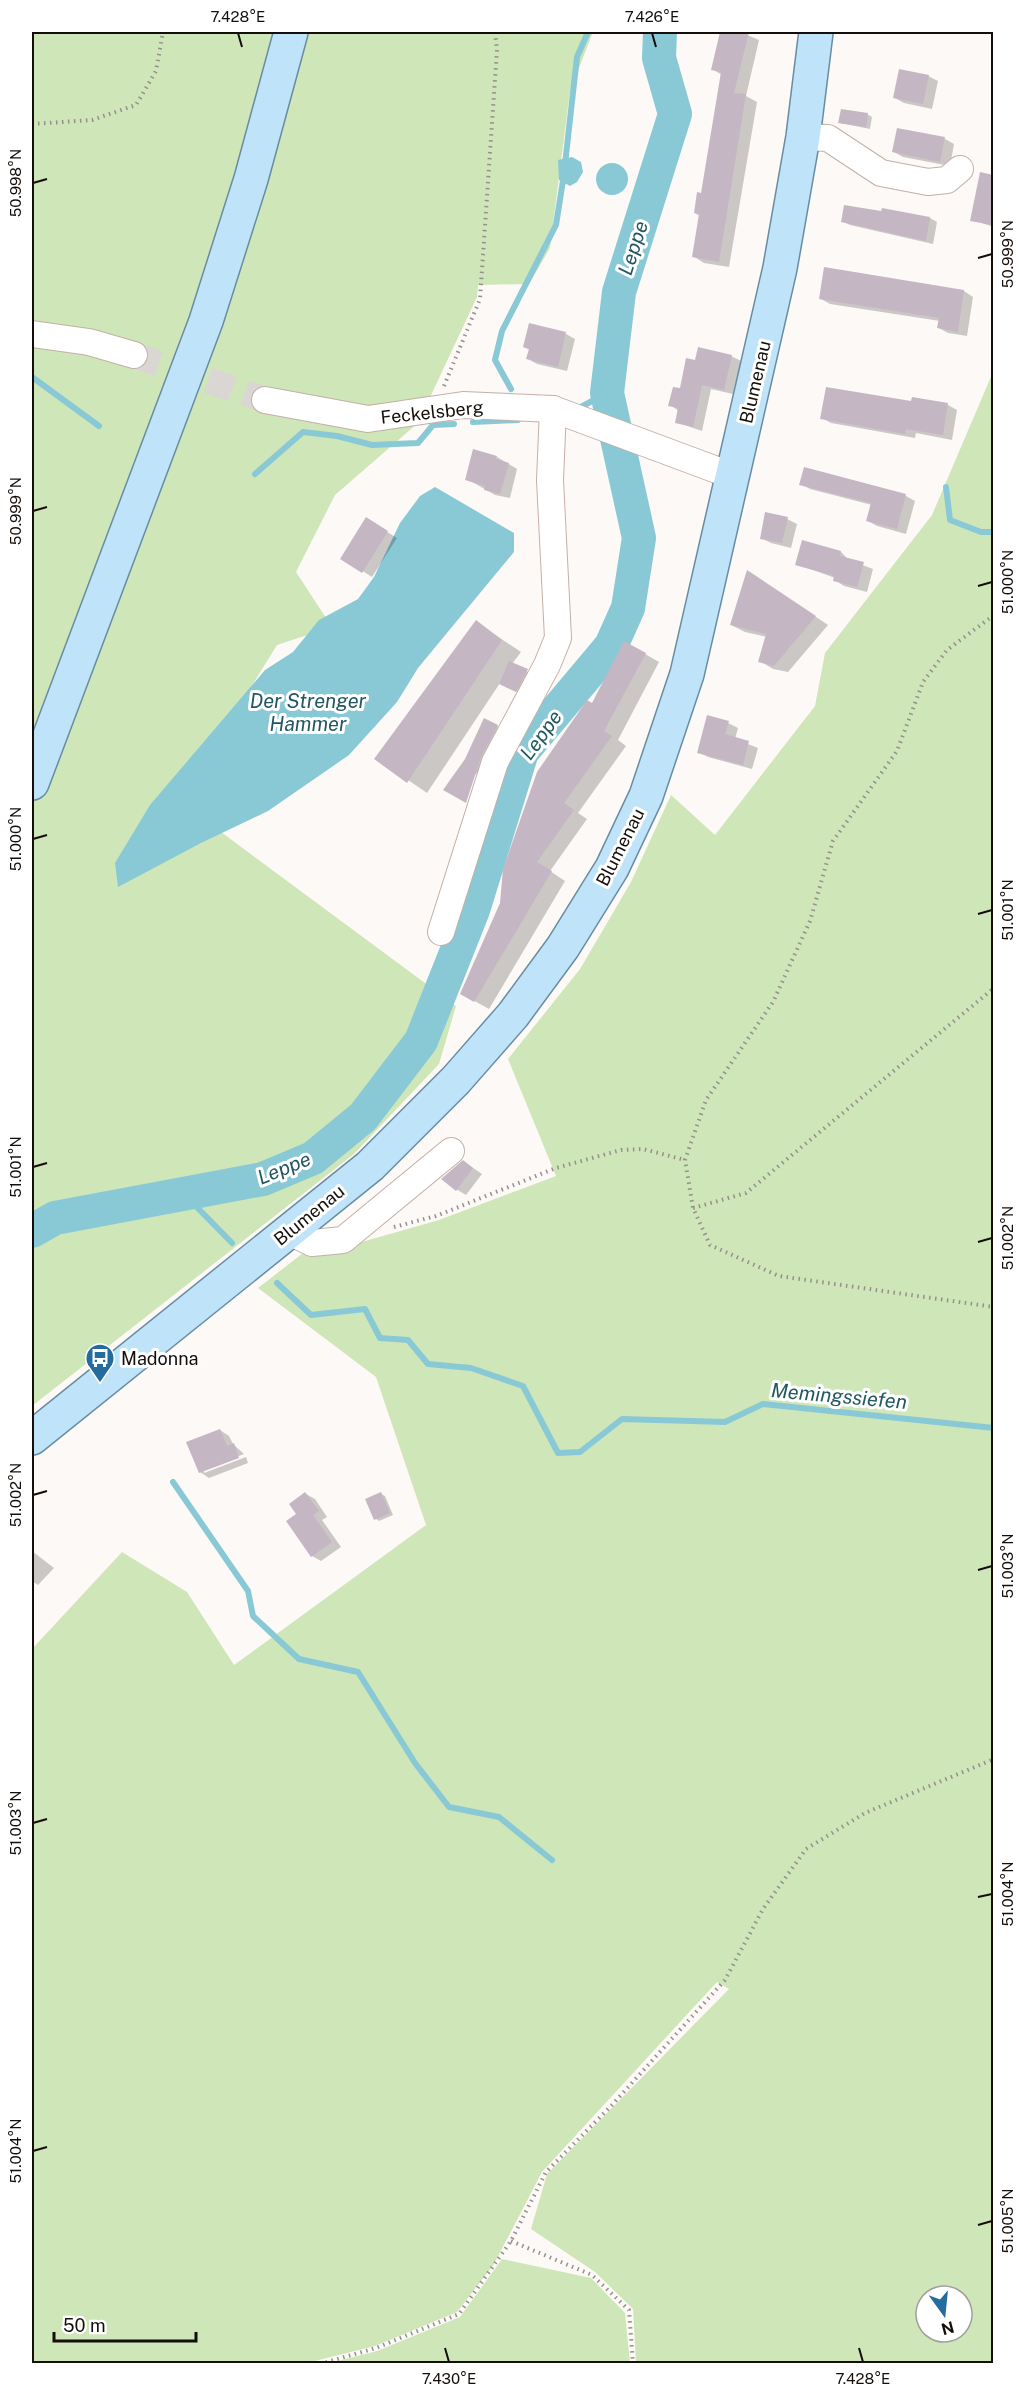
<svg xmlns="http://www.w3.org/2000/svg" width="1025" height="2395" font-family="'Public Sans',sans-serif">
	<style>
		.green { fill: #cfe6b9; fill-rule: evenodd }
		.water { fill: #89c9d6 }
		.shadow { fill: #0003 }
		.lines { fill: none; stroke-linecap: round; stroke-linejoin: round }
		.stream { stroke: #89c9d6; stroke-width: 6 }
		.river { stroke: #89c9d6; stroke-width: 34 }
		.building { fill: #c5b6c4 }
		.minor-tunnel { stroke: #dad6d3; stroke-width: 26; stroke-dasharray: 26 13; stroke-linecap: butt }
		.minor-casing { stroke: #c3b0a7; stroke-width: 28 }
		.major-casing { stroke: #688da2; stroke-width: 36 }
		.path { stroke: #95908d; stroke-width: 4; stroke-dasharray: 1.5 4.5; stroke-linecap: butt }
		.minor { stroke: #fff; stroke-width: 26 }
		.major { stroke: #bfe3f8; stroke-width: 33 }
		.ticks { fill: none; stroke: #140e0a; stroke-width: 2 }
		.labels { text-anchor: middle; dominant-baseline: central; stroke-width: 6; stroke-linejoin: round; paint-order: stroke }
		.street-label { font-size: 18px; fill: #140e0a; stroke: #fff }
		.poi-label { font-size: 18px; fill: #140e0a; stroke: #fff; text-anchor: start }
		.water-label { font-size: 20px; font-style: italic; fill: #215761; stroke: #fff }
		.neatline { fill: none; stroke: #140e0a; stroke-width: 2 }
		.ticks-label { font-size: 15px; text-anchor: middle; fill: #140e0a }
	</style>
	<rect width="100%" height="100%" fill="#fdf9f7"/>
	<g class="green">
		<path d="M32,32H593L570,91L550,248L529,284L478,285L477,297L418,423L335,495L296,572L332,627L277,645L203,765L217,829L456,1006L439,1064L354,1154L32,1406Z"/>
		<path d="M993,372V2363H636L633,2309L595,2272L531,2229L547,2174L729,1989L717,1982L542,2172L494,2264L457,2312L375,2346L315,2361L281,2364L32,2363V1649L122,1552L187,1592L234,1665L426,1525L376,1377L258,1288L307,1250L344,1247L439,1220L556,1176L508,1059L580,969L631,882L671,795L715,835L815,706L825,653L932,515ZM926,2296H962V2332H926Z"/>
		<path d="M502,2259L591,2278L625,2313L630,2363H330L377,2351L460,2317Z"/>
	</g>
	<g class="water">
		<path d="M572,157L581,162L583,172L577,182L570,186L559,180L558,160Z"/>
		<circle cx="612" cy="179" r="16"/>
		<path d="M435,487L514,533V552L418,668L397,702L349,755L268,811L201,843L118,887L115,863L150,805L265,670L293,652L319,620L358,599L374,577L400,523L420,496Z"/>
	</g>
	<g class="shadow">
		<path d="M721,32H740L759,40L746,96L757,102L729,267L704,263L693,256L700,216L695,213L703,195L722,75L712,69Z"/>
		<path d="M928,76L938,81L932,109L904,103L895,98Z"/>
		<path d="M867,114L872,117L870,129L840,123Z"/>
		<path d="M898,130L945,139L954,144L950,166L903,157L894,152Z"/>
		<path d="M981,174L994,177V227L972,220Z"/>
		<path d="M930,218L937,222L933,244L850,225L842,221Z"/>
		<path d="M826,268L964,291L973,297L967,336L948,333L939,328L940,321L830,304L821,299Z"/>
		<path d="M566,334L575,339L567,371L537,364L528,359L530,350L524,347Z"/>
		<path d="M731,356L741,361L733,394L711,389L702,431L676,422L679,411L670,405L696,362Z"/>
		<path d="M913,398L948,405L957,410L952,440L916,433L915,438L831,423L822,418L912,403Z"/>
		<path d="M497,457L517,469L510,498L495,495L467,479Z"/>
		<path d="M805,469L906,496L915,501L906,534L877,526L868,521L872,505L810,489L801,484Z"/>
		<path d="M366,519L397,538L372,577L342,558Z"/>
		<path d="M787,519L797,524L791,548L771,543L761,538Z"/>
		<path d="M841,552L849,560L873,569L867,592L844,586L835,580V578L797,564Z"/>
		<path d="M761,580L828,625L788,672L773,669L760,661L767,637L745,632L731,625Z"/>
		<path d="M476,622L521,652L512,664L536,676L526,696L500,683L427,793L376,758Z"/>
		<path d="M645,654L659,662L618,740L626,746L578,813L587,819L550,871L565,881L489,1009L462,994L593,705Z"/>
		<path d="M728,723L738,728L735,739L758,748L752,769L708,757L699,752Z"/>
		<path d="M497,726L512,734L481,810L468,803L478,772L473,777L467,760Z"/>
		<path d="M463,1161L482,1174L466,1195L456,1189Z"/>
		<path d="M220,1430L229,1436L233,1444L244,1454L204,1469V1473L246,1457L248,1463L209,1478L200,1472Z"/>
		<path d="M306,1494L315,1499L327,1517L322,1520L341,1547L321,1561L312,1556L298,1514Z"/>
		<path d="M381,1494L385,1496L393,1515L379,1521L375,1518Z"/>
		<path d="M32,1551L54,1568L38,1585L32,1581Z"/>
	</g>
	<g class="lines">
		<g class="stream">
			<path d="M565,164L577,57L588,32"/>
			<path d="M32,377L99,426"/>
			<path d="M511,389L495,360L502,331L556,225L564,174"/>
			<path d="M579,408L607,393"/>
			<path d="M473,422L518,420"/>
			<path d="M255,474L303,432L337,436L372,445L418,443L433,425L454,424"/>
			<path d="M946,487L950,520L981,532H994"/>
			<path d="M185,1195L232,1243"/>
			<path d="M277,1283L311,1315L365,1309L380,1338L408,1340L428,1364L471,1368L523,1386L558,1453L580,1452L622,1419L725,1422L763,1404L994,1428"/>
			<path d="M173,1482L248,1591L253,1616L299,1659L358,1672L415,1763L449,1807L499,1817L552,1860"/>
		</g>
		<path class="river" d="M32,1231L55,1218L263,1179L313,1158L363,1117L421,1041L473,910L522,752L611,646L628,608L639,538L607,393L619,292L675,114L659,58L660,32"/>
	</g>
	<g class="building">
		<path d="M720,32H749L734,93L746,94L719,262L692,257L699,214L694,213L697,192L701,193L721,72L711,70Z"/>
		<path d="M899,69L929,75L923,104L893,98Z"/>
		<path d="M841,109L868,113L866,127L838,123Z"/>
		<path d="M897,128L945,137L940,162L892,152Z"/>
		<path d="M980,172L993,175V225L970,221Z"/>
		<path d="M844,205L881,211L882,208L930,217L926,241L841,222Z"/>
		<path d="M824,267L964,290L958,332L937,328L939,318L819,299Z"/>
		<path d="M529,323L566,332L558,367L526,359L529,349L523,347Z"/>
		<path d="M698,347L732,355L724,390L702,385L693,427L675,423L678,408L668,406L673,387L680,388L686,358L695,360Z"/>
		<path d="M826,387L911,401L912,397L948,403L943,435L906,429L905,434L820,419Z"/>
		<path d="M473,449L497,456L496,459L509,463L500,494L484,490L485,486L465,480Z"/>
		<path d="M804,467L906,494L897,529L866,521L871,503L799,485Z"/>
		<path d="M765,512L788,517L782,543L760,539Z"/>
		<path d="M366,517L388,531L362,573L340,559Z"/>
		<path d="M802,540L841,551L840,556L864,562L857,587L833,581L834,576L795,565Z"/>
		<path d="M747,570L816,616L774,666L758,662L766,634L730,625Z"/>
		<path d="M476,620L502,640L407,783L374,759Z"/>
		<path d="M624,641L646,653L604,731L612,736L564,803L574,810L537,862L552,871L474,1002L460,994L500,903L503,869L537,772L587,700L592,703Z"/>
		<path d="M509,661L528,669L516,692L499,684Z"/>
		<path d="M707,715L729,721L725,734L749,741L743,765L697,753Z"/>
		<path d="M484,718L498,725L481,757L466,803L443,790L465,759Z"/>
		<path d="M463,1160L473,1168L456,1191L441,1179Z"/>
		<path d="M220,1429L227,1446L234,1443L239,1458L199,1473L186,1442Z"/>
		<path d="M305,1492L319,1511L313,1515L332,1542L311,1557L286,1521L296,1514L289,1504Z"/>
		<path d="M381,1492L390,1513L374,1520L365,1499Z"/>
	</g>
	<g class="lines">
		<path class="minor-tunnel" d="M134,355L265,400"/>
		<g class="minor-casing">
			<g id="minor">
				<path d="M803,137L828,138L881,173L928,182L947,180L960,169"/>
				<path d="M32,334L89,342L134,355"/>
				<path d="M265,400L368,419L463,405L553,409L733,476"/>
				<path d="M441,932L495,762L547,665L558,638L550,480L553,409"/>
				<path d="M290,1232L312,1243L343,1240L451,1151"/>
			</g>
		</g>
		<g class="major-casing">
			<g id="major">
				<path d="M32,783L206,321L251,179L291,32"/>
				<path d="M32,1438L370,1166L456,1080L513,1015L563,947L612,868L646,796L687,674L780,268L803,137L816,32"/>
			</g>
		</g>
		<g class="path">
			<path d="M32,124L92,120L136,105L156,71L163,32"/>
			<path d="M444,386L480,299L497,50L495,32"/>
			<path d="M994,615L947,650L923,682L897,751L833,841L810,921L773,1002L706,1100L685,1160L693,1208L710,1245L779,1276L994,1307"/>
			<path d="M693,1208L746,1193L994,988"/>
			<path d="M394,1227L436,1216L556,1168L621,1150L643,1149L685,1160"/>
			<path d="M511,2241L592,2275L629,2310L633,2364"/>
			<path d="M320,2364L376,2348L459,2314L511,2241L546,2172L612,2105L725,1980L763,1909L806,1849L865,1813L994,1759"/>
		</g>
		<use href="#minor" class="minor"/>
		<use href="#major" class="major"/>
	</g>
	<path class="ticks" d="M238,33L242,47M652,33L656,47M33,183L47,179M978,258L992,254M33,511L47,507M978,586L992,582M33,839L47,835M978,914L992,910M33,1167L47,1163M978,1242L992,1238M33,1495L47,1491M978,1570L992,1566M33,1823L47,1819M978,1897L992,1894M33,2151L47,2147M978,2225L992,2221M445,2348L449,2362M859,2348L863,2362"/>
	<defs>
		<g id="bus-pin" transform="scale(1.5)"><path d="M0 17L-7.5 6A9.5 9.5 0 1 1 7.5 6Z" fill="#246b9f" stroke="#fff"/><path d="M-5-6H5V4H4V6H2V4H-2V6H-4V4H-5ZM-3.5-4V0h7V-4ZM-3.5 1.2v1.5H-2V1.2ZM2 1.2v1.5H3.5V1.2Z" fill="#fff"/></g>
	</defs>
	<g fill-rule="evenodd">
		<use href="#bus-pin" x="100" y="1358"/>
	</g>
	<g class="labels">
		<g class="street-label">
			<text transform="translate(755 382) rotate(-77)">Blumenau</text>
			<text transform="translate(432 412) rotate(-6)">Feckelsberg</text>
			<text transform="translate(620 847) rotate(-63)">Blumenau</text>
			<text transform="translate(309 1215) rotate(-39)">Blumenau</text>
		</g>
		<g class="poi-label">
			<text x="121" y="1358">Madonna</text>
		</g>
		<g class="water-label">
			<text transform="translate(633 248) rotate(-72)">Leppe</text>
			<text x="308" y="701">Der Strenger<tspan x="308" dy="23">Hammer</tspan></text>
			<text transform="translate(541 735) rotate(-54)">Leppe</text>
			<text transform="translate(284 1168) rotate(-22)">Leppe</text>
			<text transform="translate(839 1396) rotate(5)">Memingssiefen</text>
		</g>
	</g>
	<rect width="1025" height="2395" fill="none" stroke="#ffffff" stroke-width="66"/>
	<g transform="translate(944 2314) rotate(165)"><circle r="28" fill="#ffffff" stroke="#a19f9d" stroke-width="1.5"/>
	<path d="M0-4.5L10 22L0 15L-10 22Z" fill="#246b9f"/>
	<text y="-9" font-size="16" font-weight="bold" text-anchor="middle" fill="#140e0a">N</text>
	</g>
	<path d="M54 2332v9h142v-9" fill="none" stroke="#140e0a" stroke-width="3"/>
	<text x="63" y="2332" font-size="18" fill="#140e0a" stroke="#ffffff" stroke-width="4.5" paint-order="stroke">50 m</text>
	<rect x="33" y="33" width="959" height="2329" class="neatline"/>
	<g class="ticks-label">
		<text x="238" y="22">7.428°E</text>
		<text x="652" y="22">7.426°E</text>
		<text transform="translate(16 183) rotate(-90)" y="5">50.998°N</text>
		<text transform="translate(1008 254) rotate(-90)" y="5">50.999°N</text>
		<text transform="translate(16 511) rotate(-90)" y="5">50.999°N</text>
		<text transform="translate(1008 582) rotate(-90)" y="5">51.000°N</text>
		<text transform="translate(16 839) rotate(-90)" y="5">51.000°N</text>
		<text transform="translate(1008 910) rotate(-90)" y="5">51.001°N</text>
		<text transform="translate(16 1167) rotate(-90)" y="5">51.001°N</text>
		<text transform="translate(1008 1238) rotate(-90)" y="5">51.002°N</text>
		<text transform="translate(16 1495) rotate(-90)" y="5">51.002°N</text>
		<text transform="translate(1008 1566) rotate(-90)" y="5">51.003°N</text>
		<text transform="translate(16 1823) rotate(-90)" y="5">51.003°N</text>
		<text transform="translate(1008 1894) rotate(-90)" y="5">51.004°N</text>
		<text transform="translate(16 2151) rotate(-90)" y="5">51.004°N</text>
		<text transform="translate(1008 2221) rotate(-90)" y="5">51.005°N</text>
		<text x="449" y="2384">7.430°E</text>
		<text x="863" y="2384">7.428°E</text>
	</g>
</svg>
